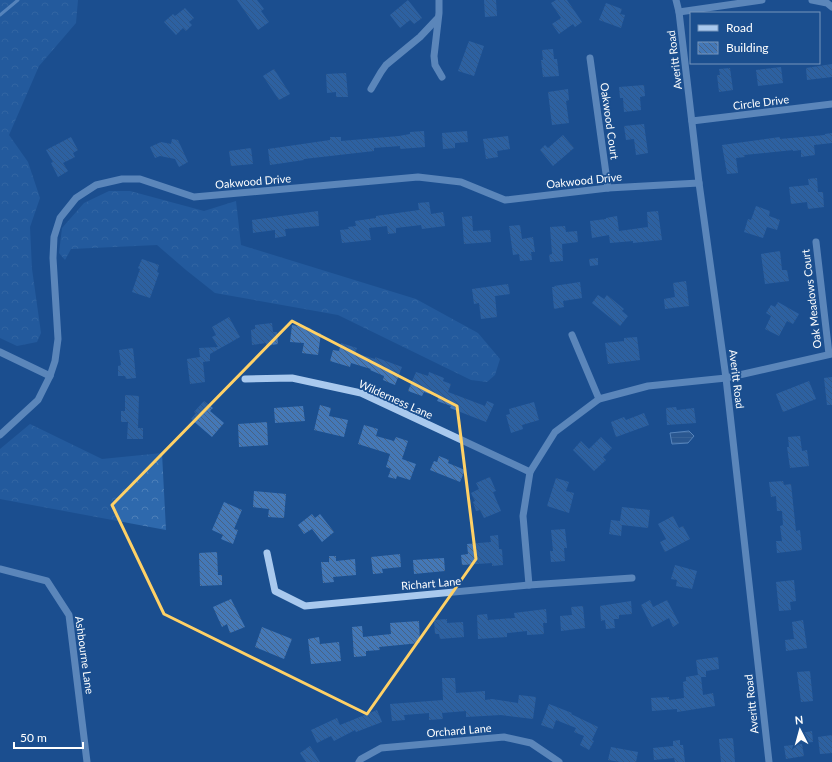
<svg xmlns="http://www.w3.org/2000/svg" width="832" height="762" font-family="Lato,sans-serif">
	<style>
		.forest { fill: url(#forest-crowns) }
		.water { fill: url(#water-rules); stroke: #9cc4f0 }
		.lines { fill: none; stroke-linecap: round; stroke-linejoin: round }
		.stream { stroke: #9cc4f0; stroke-width: 3 }
		.building { fill: url(#building-back-hatch) }
		.minor { stroke: #a9c9ee; stroke-width: 7 }
		.marked { fill: none; stroke: #ffd166; stroke-width: 3; stroke-linejoin: round }
		.labels { text-anchor: middle; dominant-baseline: central; stroke-width: 3.5; stroke-linejoin: round; paint-order: stroke }
		.street-label { font-size: 11px; fill: #fff; stroke: #1b4f8f }
	</style>
	<defs>
		<pattern id="forest-crowns" width="20" height="18" patternUnits="userSpaceOnUse"><rect width="20" height="18" fill="#2e69ad"/><path d="M2 6a3 3 0 1 1 6 0M12 15a3 3 0 1 1 6 0" fill="none" stroke="#4d80b9"/></pattern>
		<pattern id="water-rules" width="6" height="5" patternUnits="userSpaceOnUse"><rect width="6" height="5" fill="#3c6290"/><path d="M0 2.5h6" fill="none" stroke="#597aa1"/></pattern>
		<pattern id="building-back-hatch" width="6" height="6" patternUnits="userSpaceOnUse"><rect width="6" height="6" fill="#4478b7"/><path d="M-1 5l2 2M0 0l6 6M5-1l2 2" fill="none" stroke="#486282"/></pattern>
	</defs>
	<rect width="100%" height="100%" fill="#1b4f8f"/>
	<g class="forest">
		<path d="M0,0H78L76,23L39,66L9,135L28,162L40,198L30,227L32,269L41,333L37,342L17,346L0,338Z"/>
		<path d="M109,191H130L204,211L236,201L241,245L416,299L478,333L500,359L495,375L487,382L471,380L338,315L215,293L186,270L157,245L71,249L65,260L59,253L62,228L84,203Z"/>
		<path d="M30,424L102,459L162,453L166,530L0,499V449Z"/>
	</g>
	<path class="water" d="M689,431L694,436L688,443L672,444L670,433Z"/>
	<g class="lines">
		<path class="stream" d="M0,15L18,0"/>
	</g>
	<g class="building">
		<path d="M237,0H257L264,9L261,11L269,22L258,30Z"/>
		<path d="M408,0L422,18L414,24L410,20L400,28L390,15Z"/>
		<path d="M484,0H496L497,16L485,17Z"/>
		<path d="M556,0H567L582,22L575,27L573,24L559,34L552,24L561,18L551,3Z"/>
		<path d="M606,3L622,9L620,14L625,15L621,28L599,20Z"/>
		<path d="M185,8L194,18L189,22L192,25L186,31L183,28L176,35L164,22L173,14L175,16Z"/>
		<path d="M469,41L484,46L474,76L458,71Z"/>
		<path d="M553,49L554,59H557L559,76L543,77L541,60H543L542,50Z"/>
		<path d="M832,64V77L807,80L806,68Z"/>
		<path d="M781,67L783,83L758,86L756,70Z"/>
		<path d="M730,68L733,90L719,92L717,75H720L719,69Z"/>
		<path d="M274,69L290,94L279,100L263,76Z"/>
		<path d="M346,73L348,97H336V92L327,93L326,74Z"/>
		<path d="M644,85L645,96L640,97L641,110L624,112L623,98H620L619,87Z"/>
		<path d="M568,89L569,100L566,101L569,123L552,125L548,92Z"/>
		<path d="M644,124L648,153L636,155L634,139L626,140L624,126Z"/>
		<path d="M424,131L425,147L400,149V146L374,148V151L304,159V160L270,165L268,149L330,140V137H341V141L399,136L410,134V132Z"/>
		<path d="M467,131L468,142L455,143V148L443,149L442,133Z"/>
		<path d="M832,133V143L814,145L815,155L801,157V150L793,151V150L744,155L745,157L736,158L738,173L727,174L722,145L780,137V139L825,135V134Z"/>
		<path d="M563,135L574,148L553,166L540,150L545,145L548,148Z"/>
		<path d="M508,136L510,149L497,151L498,157L486,159L483,139Z"/>
		<path d="M71,137L78,150L73,153L75,157L63,163L68,171L58,177L51,163L53,162L46,150Z"/>
		<path d="M172,139L178,140L188,162L179,167L175,159L160,156L155,158L150,147L161,142L171,144Z"/>
		<path d="M251,148L253,164L231,166L229,151Z"/>
		<path d="M817,178L818,192H823L824,207L808,209L807,202L791,204L789,187L809,185L808,179Z"/>
		<path d="M429,202L431,214L443,212L445,226L422,229L421,225L396,228V233L388,234L387,226L369,228L371,240L342,243L340,230L349,229L348,227L356,226L355,221L376,218V216L419,210L418,203Z"/>
		<path d="M756,206L770,211L769,216L780,220L777,230L767,227L763,238L744,232L748,219L751,220Z"/>
		<path d="M318,211L319,226L285,229L286,236L275,238V230L253,233L252,220Z"/>
		<path d="M658,211L662,240L633,243V241L610,243L609,235L592,238L590,221L606,219V218L617,216L619,231L648,227L647,212Z"/>
		<path d="M472,216L473,231L490,230L491,242L464,244L462,217Z"/>
		<path d="M520,225L522,239L533,237L535,252H531L532,260L520,261L519,254L513,255L509,226Z"/>
		<path d="M565,226L566,232L577,231L578,242L562,244L563,261L550,262L549,255L552,254L550,227Z"/>
		<path d="M780,251L782,270H787L789,281L765,284L761,254Z"/>
		<path d="M598,258V265L590,266L589,259Z"/>
		<path d="M142,259L159,265L157,272L159,273L150,298L132,292L140,269L138,268Z"/>
		<path d="M686,281L689,306L665,309L664,299L675,297L673,283Z"/>
		<path d="M580,282L582,298L563,301L564,307L554,309L552,287H555L554,286Z"/>
		<path d="M508,284L510,294L495,296L497,317L481,319L479,303L474,304L472,289Z"/>
		<path d="M598,295L604,299L607,295L624,309L622,311L628,316L620,326L592,303Z"/>
		<path d="M778,302L799,314L793,324L787,321L779,336L765,329L771,316L766,313L771,305L775,307Z"/>
		<path d="M229,317L240,337L210,354V361L203,362L205,382L190,384L187,359L200,357L199,348L218,347L212,337L216,335L212,327Z"/>
		<path d="M272,323L273,332H277L278,344L266,346V343L252,345L251,330L255,329V325Z"/>
		<path d="M292,325L311,328L310,332L321,333L318,355L302,353L304,343L290,342Z"/>
		<path d="M637,337L640,360L608,364L605,343L624,341V338Z"/>
		<path d="M341,343L357,348L355,353L375,359V357L402,367L395,385L383,380L384,376L370,370L371,369L351,363L350,367L330,361L333,350L339,351Z"/>
		<path d="M133,348L136,378L126,379L125,376H118V366L121,365L119,350Z"/>
		<path d="M416,372L428,376L429,372L444,378L443,381L451,384L448,392L485,406L487,401L494,404L486,422L450,408L451,406L437,401L439,397L424,392L422,396L408,391Z"/>
		<path d="M832,377V405H827L824,378Z"/>
		<path d="M809,381L816,399L783,412L776,394Z"/>
		<path d="M125,395L139,396L138,428H143V439H127L128,422H121V411H125Z"/>
		<path d="M204,401L213,408L210,411L224,423L212,437L191,419L196,413L194,412Z"/>
		<path d="M534,402L539,420L522,425L523,429L511,433L506,415L510,414L509,409Z"/>
		<path d="M320,405L331,408L329,416L348,420L344,437L314,430Z"/>
		<path d="M303,406L305,421L275,423L274,408Z"/>
		<path d="M676,407L677,410L694,408L696,423L667,425L666,408Z"/>
		<path d="M644,413L649,425L616,437L611,422L624,417L626,420Z"/>
		<path d="M267,422L268,445L239,447L238,424Z"/>
		<path d="M364,425L378,429L376,436L394,441L396,437L408,441L402,459L416,464L410,480L397,476L396,479L388,477L391,469L386,467L390,454L358,444Z"/>
		<path d="M800,436L802,451L807,450L809,466L790,468L787,447H789L788,437Z"/>
		<path d="M601,437L612,448L603,457L606,460L594,471L573,450L581,441L589,449Z"/>
		<path d="M439,456L449,460L448,463L465,470L460,482L430,470L434,461L437,462Z"/>
		<path d="M490,477L496,491L493,492L501,511L484,518L480,510L476,511L473,502L475,501L471,493L479,489L476,483Z"/>
		<path d="M556,478L569,482L566,491L574,493L569,513L547,506Z"/>
		<path d="M783,481L784,485L791,484L796,531L800,530L802,550L777,553L776,541H782L780,526L783,525L782,511H777L776,496L771,497L769,482Z"/>
		<path d="M254,491L286,494L284,518L268,517L269,509L253,507Z"/>
		<path d="M224,502L242,510L234,529L238,530L233,544L221,539L223,535L212,530Z"/>
		<path d="M622,507L650,510L648,528L622,525L621,536L609,534L611,520L620,521Z"/>
		<path d="M312,514L315,518L320,514L334,532L322,542L312,529L304,534L298,525Z"/>
		<path d="M673,516L679,528L683,526L690,539L665,552L660,542L666,539L658,524Z"/>
		<path d="M565,529L567,548H564L565,561L551,562L550,551H553L551,530Z"/>
		<path d="M498,535L499,549H502L503,565L492,566V563L462,565L461,555L468,554L467,544L491,542L490,536Z"/>
		<path d="M217,552L218,575H222V585L200,586L199,553Z"/>
		<path d="M400,554L401,567L382,569L383,573L373,574L371,557Z"/>
		<path d="M329,556H336V561L355,559L356,575L333,577L334,582L323,583L321,562H329Z"/>
		<path d="M444,558L445,571L414,574L413,560Z"/>
		<path d="M675,565L697,571L692,589L676,586L677,580L671,579Z"/>
		<path d="M794,580L796,601L790,602L791,610L779,611L776,582Z"/>
		<path d="M231,599L245,627L230,633L227,624L222,627L213,607Z"/>
		<path d="M650,600L653,607L667,600L679,623L673,627L669,618L652,627L641,605Z"/>
		<path d="M631,601L632,614L619,615V619H614L615,628L606,629L605,620L601,621L600,606Z"/>
		<path d="M583,606L585,628L561,631L560,616L572,615L571,607Z"/>
		<path d="M546,609L547,623H543L544,634L527,635V631L507,633V637L478,639L477,615L487,614L488,620L515,618L514,613Z"/>
		<path d="M447,619V623L463,622L464,637L440,639L439,634H435L434,620Z"/>
		<path d="M803,620L807,648L786,651L785,640L794,639L792,622Z"/>
		<path d="M419,621L420,643L379,647L380,650L366,651V656L354,657L352,627L362,626L363,637L391,634L390,623Z"/>
		<path d="M262,627L292,639L284,659L255,647Z"/>
		<path d="M319,637L320,644L339,642L341,661L311,664L308,639Z"/>
		<path d="M718,657L719,669L706,671V677H701L703,695L713,693L715,706L677,712V709L652,711L651,698L669,697V700L684,698L683,682L686,681V677L698,675L696,660Z"/>
		<path d="M810,671L813,701L801,702L797,672Z"/>
		<path d="M442,678H455L456,693L485,691V700L492,699L518,703L519,695L536,697L533,719L501,715L466,717V711L442,713L443,719L429,720V713L404,715L405,720L392,721L390,704L443,700Z"/>
		<path d="M549,704L572,713L571,714L598,727L592,740L594,741L589,750L580,745L584,736L574,732L576,728L556,720L553,729L541,725Z"/>
		<path d="M377,710L382,722L356,732L355,730L334,741L331,736L317,743L311,730L337,718L340,725Z"/>
		<path d="M812,731L813,742L802,743L801,733Z"/>
		<path d="M832,735V753L820,754L818,737Z"/>
		<path d="M733,738L735,762H721L719,739Z"/>
		<path d="M680,740V745H683L685,762H675L674,758L654,760L653,748L673,746V741Z"/>
		<path d="M802,744L804,756L786,759L784,746Z"/>
		<path d="M310,746L320,762H306L300,753Z"/>
		<path d="M611,747L638,752L636,762H620L608,760Z"/>
	</g>
	<g class="lines">
		<g class="minor">
			<path d="M439,0V13L434,56L435,65L442,77"/>
			<path d="M676,0L679,12L699,183L726,378L769,762"/>
			<path d="M812,0L827,3L832,7"/>
			<path d="M679,12L762,0"/>
			<path d="M590,58L608,188"/>
			<path d="M371,89L381,72L386,65L420,37L437,19"/>
			<path d="M692,121L832,104"/>
			<path d="M816,242L829,354"/>
			<path d="M572,335L599,399"/>
			<path d="M0,352L50,376"/>
			<path d="M245,379L292,378L361,393L530,472"/>
			<path d="M0,435L38,400L50,376L55,361L58,339L53,258L54,237L60,218L76,198L96,185L122,179H140L194,197L418,177L461,182L505,200L608,188L699,183"/>
			<path d="M267,553L275,591L305,606L529,585L632,578"/>
			<path d="M0,569L47,581L69,615L87,762"/>
			<path d="M529,585L523,516L530,472L555,432L599,399L648,386L726,378L832,354"/>
			<path d="M359,762L361,759L381,748L504,737L531,743L559,762"/>
		</g>
	</g>
	<path d="M0 0H832V762H0ZM292,321L457,406L476,559L367,714L164,614L112,505Z" fill="#1b4f8f" fill-opacity=".55" fill-rule="evenodd"/>
	<path class="marked" d="M292,321L457,406L476,559L367,714L164,614L112,505Z"/>
	<g class="labels">
		<g class="street-label">
			<text transform="translate(674 60) rotate(-97)">Averitt Road</text>
			<text transform="translate(761 102) rotate(-7)">Circle Drive</text>
			<text transform="translate(610 121) rotate(82)">Oakwood Court</text>
			<text transform="translate(584 180) rotate(-6)">Oakwood Drive</text>
			<text transform="translate(253 181) rotate(-5)">Oakwood Drive</text>
			<text transform="translate(811 299) rotate(-97)">Oak Meadows Court</text>
			<text transform="translate(737 379) rotate(83)">Averitt Road</text>
			<text transform="translate(396 399) rotate(24)">Wilderness Lane</text>
			<text transform="translate(431 583) rotate(-5)">Richart Lane</text>
			<text transform="translate(85 655) rotate(82)">Ashbourne Lane</text>
			<text transform="translate(751 704) rotate(-96)">Averitt Road</text>
			<text transform="translate(459 730) rotate(-5)">Orchard Lane</text>
		</g>
	</g>
	<rect x="690" y="12" width="130" height="52" fill="#1b4f8f" stroke="#7695bc"/>
	<rect x="698" y="25" width="20" height="6" fill="#a9c9ee" stroke="#7695bc"/>
	<text x="726" y="32" font-size="12" fill="#ffffff">Road</text>
	<rect x="698" y="42" width="20" height="12" fill="url(#building-back-hatch)" stroke="#7695bc"/>
	<text x="726" y="52" font-size="12" fill="#ffffff">Building</text>
	<g transform="translate(800 730) rotate(354)" stroke="#1b4f8f" stroke-width="3" paint-order="stroke">
	<path d="M0-3L7 15L0 10L-7 15Z" fill="#ffffff"/>
	<text y="-6" font-size="11" font-weight="bold" text-anchor="middle" fill="#ffffff">N</text>
	</g>
	<path d="M14 742v6h69v-6" fill="none" stroke="#ffffff" stroke-width="2"/>
	<text x="20" y="742" font-size="12" fill="#ffffff" stroke="#1b4f8f" stroke-width="3" paint-order="stroke">50 m</text>
</svg>
